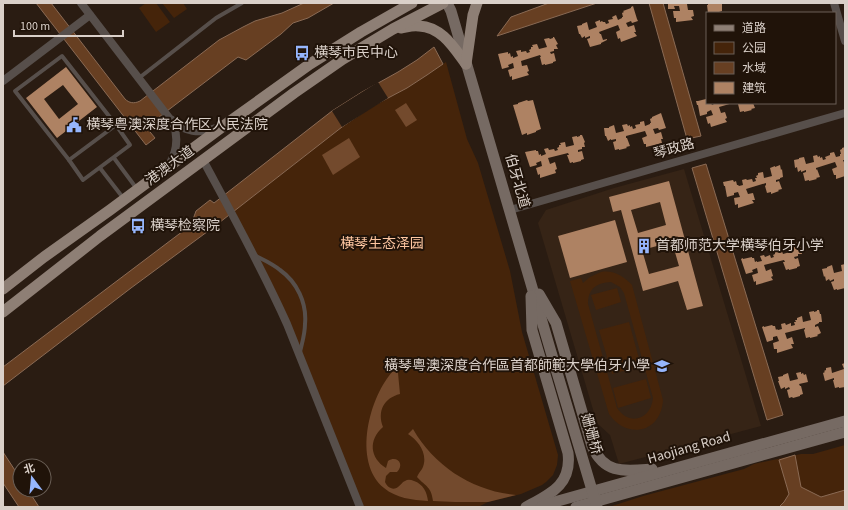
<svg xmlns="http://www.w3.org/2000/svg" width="848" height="510" font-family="'Source Sans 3','Noto Sans SC',sans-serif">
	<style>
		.built { fill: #362416 }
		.green { fill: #45240a; fill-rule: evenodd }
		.forest { fill: #734a2d }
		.water { fill: #673f22; stroke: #8a6a54 }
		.pier { fill: #2a1c12 }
		.building { fill: #ae8263; fill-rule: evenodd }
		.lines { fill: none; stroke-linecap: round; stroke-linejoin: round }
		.service { stroke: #574f4b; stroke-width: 4 }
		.minor { stroke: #574f4b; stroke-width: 8 }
		.secondary { stroke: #766a63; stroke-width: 11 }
		.primary { stroke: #8e7f75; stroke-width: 11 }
		.secondary-bridge { stroke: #766a63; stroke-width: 11 }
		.labels { text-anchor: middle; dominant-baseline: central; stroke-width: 4; stroke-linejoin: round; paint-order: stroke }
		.poi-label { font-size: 14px; fill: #dad0c9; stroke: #201309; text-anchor: start }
		.street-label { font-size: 14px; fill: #dad0c9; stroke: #201309 }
		.park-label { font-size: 14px; fill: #fdc6a1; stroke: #201309 }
	</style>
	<rect width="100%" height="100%" fill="#2a1c12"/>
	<path class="built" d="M684,169L761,426L619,464L610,435L597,423L538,223L546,210L614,188Z"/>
	<g class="green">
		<path d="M146,3H156L170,22L156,32L139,8Z"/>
		<path d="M162,3H183L187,9L174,18Z"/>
		<path d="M446,62L467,139L478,163L510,271L522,332L558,455L557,465L553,475L546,482L542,485L521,494L488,502L478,507H364L234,211L342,127L371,107L407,88L427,75Z"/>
		<path d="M601,272C614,270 623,276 632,285L663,400C661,433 627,440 609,414L570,281L581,278L583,283L590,277ZM611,282L620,287L624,293L653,398C651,419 630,427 617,408L588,304C588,288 597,283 611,282Z"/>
		<path d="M617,288L621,302L596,310L591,295Z"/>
		<path d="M629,322L641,366L612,374L599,330Z"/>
		<path d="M646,379L651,398L618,408L613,388Z"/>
		<path d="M845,445V507H609L643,496L744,469L754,464L801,454H813Z"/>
	</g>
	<g class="forest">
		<path d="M406,103L417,120L406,127L395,110Z"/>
		<path d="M349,138L360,157L333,175L322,155Z"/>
		<path d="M394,370H396L398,373L400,394C384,398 377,411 383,427C368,440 370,458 386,468L388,461C397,455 405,464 397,472H390L386,476L385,482C387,487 393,491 398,487C401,485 402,482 405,481C408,479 411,480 414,481C423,484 427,492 428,501C412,500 396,498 384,488C352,462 369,396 394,370Z"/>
		<path d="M413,429C435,467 473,491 516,495L488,502H455L433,501C431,486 426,487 417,477C418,474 420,472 422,469C429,455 419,441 408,434Z"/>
	</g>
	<g class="water">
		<path d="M36,3H51L125,99C129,103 134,104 140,101L219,40L243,27L255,21L282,13L304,3H334L308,18L293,23L281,34L246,60L238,57L146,127L155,138L146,145Z"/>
		<path d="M549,3H597L497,36L511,17Z"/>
		<path d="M649,3H663L701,136L687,139Z"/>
		<path d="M434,47L443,64L427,75L407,88L371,107L342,127L215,226L131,288L3,386V367L191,225L196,211L210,200L214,203L332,111L362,92L398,72L417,60Z"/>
		<path d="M706,164L783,415L767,420L692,168Z"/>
		<path d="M3,452L20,478V490H28L39,507H19L3,483Z"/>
		<path d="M795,455L801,487L821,497L845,490V507H779L784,502L789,494L779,460Z"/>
	</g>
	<path class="pier" d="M378,82L388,98L342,127L332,111Z"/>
	<g class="building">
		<path d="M668,3H691V4H687L688,10H693L694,16L691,17L693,20L676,22V18H674L673,11H680L679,6H674L675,9H668Z"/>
		<path d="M708,3H722V11L719,12V13H708L707,5H708Z"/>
		<path d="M633,6L637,19L638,21L632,23L631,21L626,23L628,27L634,25L636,32H634L637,36L621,42L620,38L618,39L616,32L620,30L618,25L599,32L600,34H601L603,40L607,39V40L601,43V44L590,47L587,39L590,38V36L585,38V36L582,38L580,34H579L577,26L582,25V24L587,22L589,30L597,27L595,22L600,20V22L602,21L603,22H605L606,24L609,23L608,20L613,19L612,17L616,15L618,20L622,18V17H623L622,13L624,12L623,11L631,8V7Z"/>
		<path d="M553,37H554L558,44L556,45L558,49H554V51L550,52L551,54L554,53L556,61L553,62V63L545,65V64L542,65L540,57H541L540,55L521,61L522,66L527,65L529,71L527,72L529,75L512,80V76L510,77L508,70L514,68L513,63L508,65L509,67L502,69L498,54L508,52V54L510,53L511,57L513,56V58L518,56L516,51L521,50V52L526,51L527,53L530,52L529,50L531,49V47H533L532,45L537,44L539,49L547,47L544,39L549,38L550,39L553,38Z"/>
		<path d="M66,67L97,107L57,138L26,98ZM63,85L78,104L59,119L44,99Z"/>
		<path d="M706,99L707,103H711L712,105L716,103H733L719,107L721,113L725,112L727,118L725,119L727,122L711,127L710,123L708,124L706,117L713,115L711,110L707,112V114L700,116L698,105H697L696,101H698Z"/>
		<path d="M527,100L528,101L533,100L541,129L536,131V132L527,135V133L522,135L513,105L518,104V103Z"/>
		<path d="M739,103H753L755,108L751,109L752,110L744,112V111L740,112L738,104H739Z"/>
		<path d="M661,113L666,128L659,130L658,128L653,129L655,134L661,132L663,139H661L662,143L646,147V144H644L642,138L647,136L645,131L626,136V138H627L630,146L626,147L627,148L619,150V149L615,150L613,142L616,141V139L611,140V139L608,141L606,136H605L604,128H609V127L614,125L616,133L624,131L622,125L627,124L628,126L630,125V127L632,126L633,129L636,128L635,125L640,124V122L644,121L645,126L650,124V123H651L650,119L652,118V117Z"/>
		<path d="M580,135H582L585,142L584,143L585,147H582V149L578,150V152L582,151L584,159L581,160V161L573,163V162L570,163L567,155H569L568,153L548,158L550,164L555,162L557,169L555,170L556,173L540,178V174L538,175L536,168L542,166L541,161L536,163L537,165L530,167L525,152L536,150V151H538L539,155L541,154V156L546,154L544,149L548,148L549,150L554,149L555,151L558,150L557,148L559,147V145H561L560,143L565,142L566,147L574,145L572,137L577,136V137L580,136Z"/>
		<path d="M845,147V160H843L845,165V176L836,179V175H834L832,169L837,167L835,162L816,168V170L817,169L820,177L816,178L817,179L809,181V180L805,181L803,173L806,172V170L801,172V170L798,172L797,167L795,168L794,160L799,159V158L804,157L806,164L814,162L813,156L817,155L818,157L820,156V158L822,157L823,160L826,159L825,157L830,155V153L834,152L836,157L840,156V154H841L840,150L842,149V148Z"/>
		<path d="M780,165L781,170L782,169L783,177L780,178V179L776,180V182L779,181L782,189L778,190L779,191L771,194V192L767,193L765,186L766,185V183L746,189L748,194L753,193L755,200H752L754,203L738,208V204L735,205L734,198L740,197L738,192L734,193V195L727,197L725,186H724L723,182L733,180L734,182L736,181L737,185H738L739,186L743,185L742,180L746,179L747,180L752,179L753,182L756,181L755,178H757L756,176L758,175V173L763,172L764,178L772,176L770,168L775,166V167Z"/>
		<path d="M669,181L703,306L687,310L678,281L643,291L621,210L613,212L609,197ZM660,202L666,225L638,233L631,210ZM672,242L679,266L649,274L642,250Z"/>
		<path d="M615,220L627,262L570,278L558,236Z"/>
		<path d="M796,242H798L799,246H800L802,254H798V256L794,257L795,259L798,258L800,266L797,267V268L789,270V269L786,270L783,262H785L784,260L764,265L766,271L771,269L773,276L771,277L773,280L756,285V281L754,282L752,275L758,273L757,268L752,270L753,272L746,274L741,259L743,258V259L752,257V258H754L755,262L757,261V262L762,261L760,256L764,255L765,257L770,255L771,258L774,257L773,255L775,254V252H777L776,250L781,249L783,254L790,252L788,244L793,243V244L797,243Z"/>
		<path d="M845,264V276H844L845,278V288L837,290V289L834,290L831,282L834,281V279L830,281L829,279L826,281L825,276L824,277L822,269L827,268V267L832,265L834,273L842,271L841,265Z"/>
		<path d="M817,310H819L820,314H821L822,322H819V323L815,325V327L818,326L821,333L817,335L818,336L810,338V337L806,338L804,330L805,329V328L785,333L787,339L792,337L794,344H791L793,348L777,353V349H774L773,343L779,341L777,336L773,337V340L767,342L762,327L764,326V327L772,325L773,326H775L776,330L777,329L778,330L782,329L781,324L785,323L786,325L791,323V326L795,325L794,322H796L795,320H797V318L802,316L803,322L811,320L809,312L814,311V312L817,311Z"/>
		<path d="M845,363V387L839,388V387L835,388L833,380H834V378L825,381L823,373L825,372L824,371L826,370V368L831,367L832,373L844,369L842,364Z"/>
		<path d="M801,372V374L803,373L804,375L806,374L808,382L799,384L800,386H801L803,394L800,395V396L793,398L792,397L789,398L787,390L790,389L789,387L785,389V387L781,389L778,381H779L778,377L783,376V375L788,373L790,381L798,379L796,373Z"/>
	</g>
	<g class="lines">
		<g class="service">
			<path d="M139,78L216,18L242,3"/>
			<path d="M116,125L130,145L83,180L69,160Z"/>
			<path d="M114,158L137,189"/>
			<path d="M69,160L15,91L62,56L116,125"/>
			<path d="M100,168L124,199"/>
			<path d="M256,256C264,260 273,264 280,270C297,282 307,303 305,324C305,334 302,343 300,352"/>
		</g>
		<g class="minor">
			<path d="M81,3L173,123C179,138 177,151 169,165"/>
			<path d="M834,3L845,41"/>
			<path d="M3,81L90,15"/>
			<path d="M172,120C184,132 200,134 216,128"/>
			<path d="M203,160C232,214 262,268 287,324L360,507"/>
			<path d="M510,210L845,113"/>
		</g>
		<g class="secondary">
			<path d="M447,3L451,11L556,369"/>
			<path d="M539,294L556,323L592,446C605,475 625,471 652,469"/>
			<path d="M526,507C550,494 572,485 568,453L532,330L531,296"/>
			<path d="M541,507L558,501L845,421"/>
			<path d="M576,507L845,432"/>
		</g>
		<g class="primary">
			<path d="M401,28C407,27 413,25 419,26C442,27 454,48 466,64"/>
			<path d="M466,64L473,15L477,3"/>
			<path d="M3,289L44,257L110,210L222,127L310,64L361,32L412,3"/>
			<path d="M3,312L100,236L294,93L343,59L393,29L443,3"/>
		</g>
		<path class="secondary-bridge" d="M556,369L597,507"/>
	</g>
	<defs>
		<g id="bus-bare" transform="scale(1.2)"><path d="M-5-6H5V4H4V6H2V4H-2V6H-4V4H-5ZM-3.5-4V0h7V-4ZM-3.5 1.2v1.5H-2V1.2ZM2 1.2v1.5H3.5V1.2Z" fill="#96b6fd" stroke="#201309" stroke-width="2.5" paint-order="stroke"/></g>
		<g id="civic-bare" transform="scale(1.2)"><path d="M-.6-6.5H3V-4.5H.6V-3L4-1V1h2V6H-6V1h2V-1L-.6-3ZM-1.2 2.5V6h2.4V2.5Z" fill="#96b6fd" stroke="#201309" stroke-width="2.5" paint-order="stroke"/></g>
		<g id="building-bare" transform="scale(1.2)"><path d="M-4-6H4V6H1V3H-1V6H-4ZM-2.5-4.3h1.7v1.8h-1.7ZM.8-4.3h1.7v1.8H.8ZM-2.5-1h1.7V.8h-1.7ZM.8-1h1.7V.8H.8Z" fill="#96b6fd" stroke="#201309" stroke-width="2.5" paint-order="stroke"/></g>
		<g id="school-bare" transform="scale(1.2)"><path d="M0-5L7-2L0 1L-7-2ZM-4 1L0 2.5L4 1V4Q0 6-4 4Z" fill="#96b6fd" stroke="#201309" stroke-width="2.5" paint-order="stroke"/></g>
	</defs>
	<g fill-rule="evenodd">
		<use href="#bus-bare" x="302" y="53"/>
		<use href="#civic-bare" x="74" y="125"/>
		<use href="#bus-bare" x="138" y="226"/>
		<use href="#building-bare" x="644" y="246"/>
		<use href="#school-bare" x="662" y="366"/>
	</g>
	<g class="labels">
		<g class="poi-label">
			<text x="314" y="53">横琴市民中心</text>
			<text x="86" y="125">横琴粤澳深度合作区人民法院</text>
			<text x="150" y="226">横琴检察院</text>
			<text x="656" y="246">首都师范大学横琴伯牙小学</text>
			<text x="650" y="366" text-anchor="end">橫琴粵澳深度合作區首都師範大學伯牙小學</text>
		</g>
		<g class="street-label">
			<text transform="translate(674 149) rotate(-16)">琴政路</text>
			<text transform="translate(170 166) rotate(-36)">港澳大道</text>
			<text transform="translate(517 181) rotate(74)">伯牙北道</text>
			<text transform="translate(591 434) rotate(74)">姗姗桥</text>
			<text transform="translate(689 448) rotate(-16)">Haojiang Road</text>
		</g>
		<g class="park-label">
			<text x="382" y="244">横琴生态泽园</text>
		</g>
	</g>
	<rect width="848" height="510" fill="none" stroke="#dad0c9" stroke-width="8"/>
	<rect x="706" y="12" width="130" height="92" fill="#201309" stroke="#6a5f56"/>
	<rect x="714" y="25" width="20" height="6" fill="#8e7f75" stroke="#6a5f56"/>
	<text x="742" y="32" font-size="12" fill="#dad0c9">道路</text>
	<rect x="714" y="42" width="20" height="12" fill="#45240a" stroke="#6a5f56"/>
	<text x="742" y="52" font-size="12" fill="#dad0c9">公园</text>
	<rect x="714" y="62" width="20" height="12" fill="#673f22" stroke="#6a5f56"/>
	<text x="742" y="72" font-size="12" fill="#dad0c9">水域</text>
	<rect x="714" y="82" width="20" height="12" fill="#ae8263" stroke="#6a5f56"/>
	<text x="742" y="92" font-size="12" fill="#dad0c9">建筑</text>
	<g transform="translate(32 478) rotate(344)"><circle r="19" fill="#201309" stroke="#6a5f56"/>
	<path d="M0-3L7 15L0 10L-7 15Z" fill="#96b6fd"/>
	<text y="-6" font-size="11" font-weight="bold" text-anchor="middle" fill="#dad0c9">北</text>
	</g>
	<path d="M14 30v6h109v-6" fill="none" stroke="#dad0c9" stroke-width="2"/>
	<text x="20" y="30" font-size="12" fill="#dad0c9" stroke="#201309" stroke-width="3" paint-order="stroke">100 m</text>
</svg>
